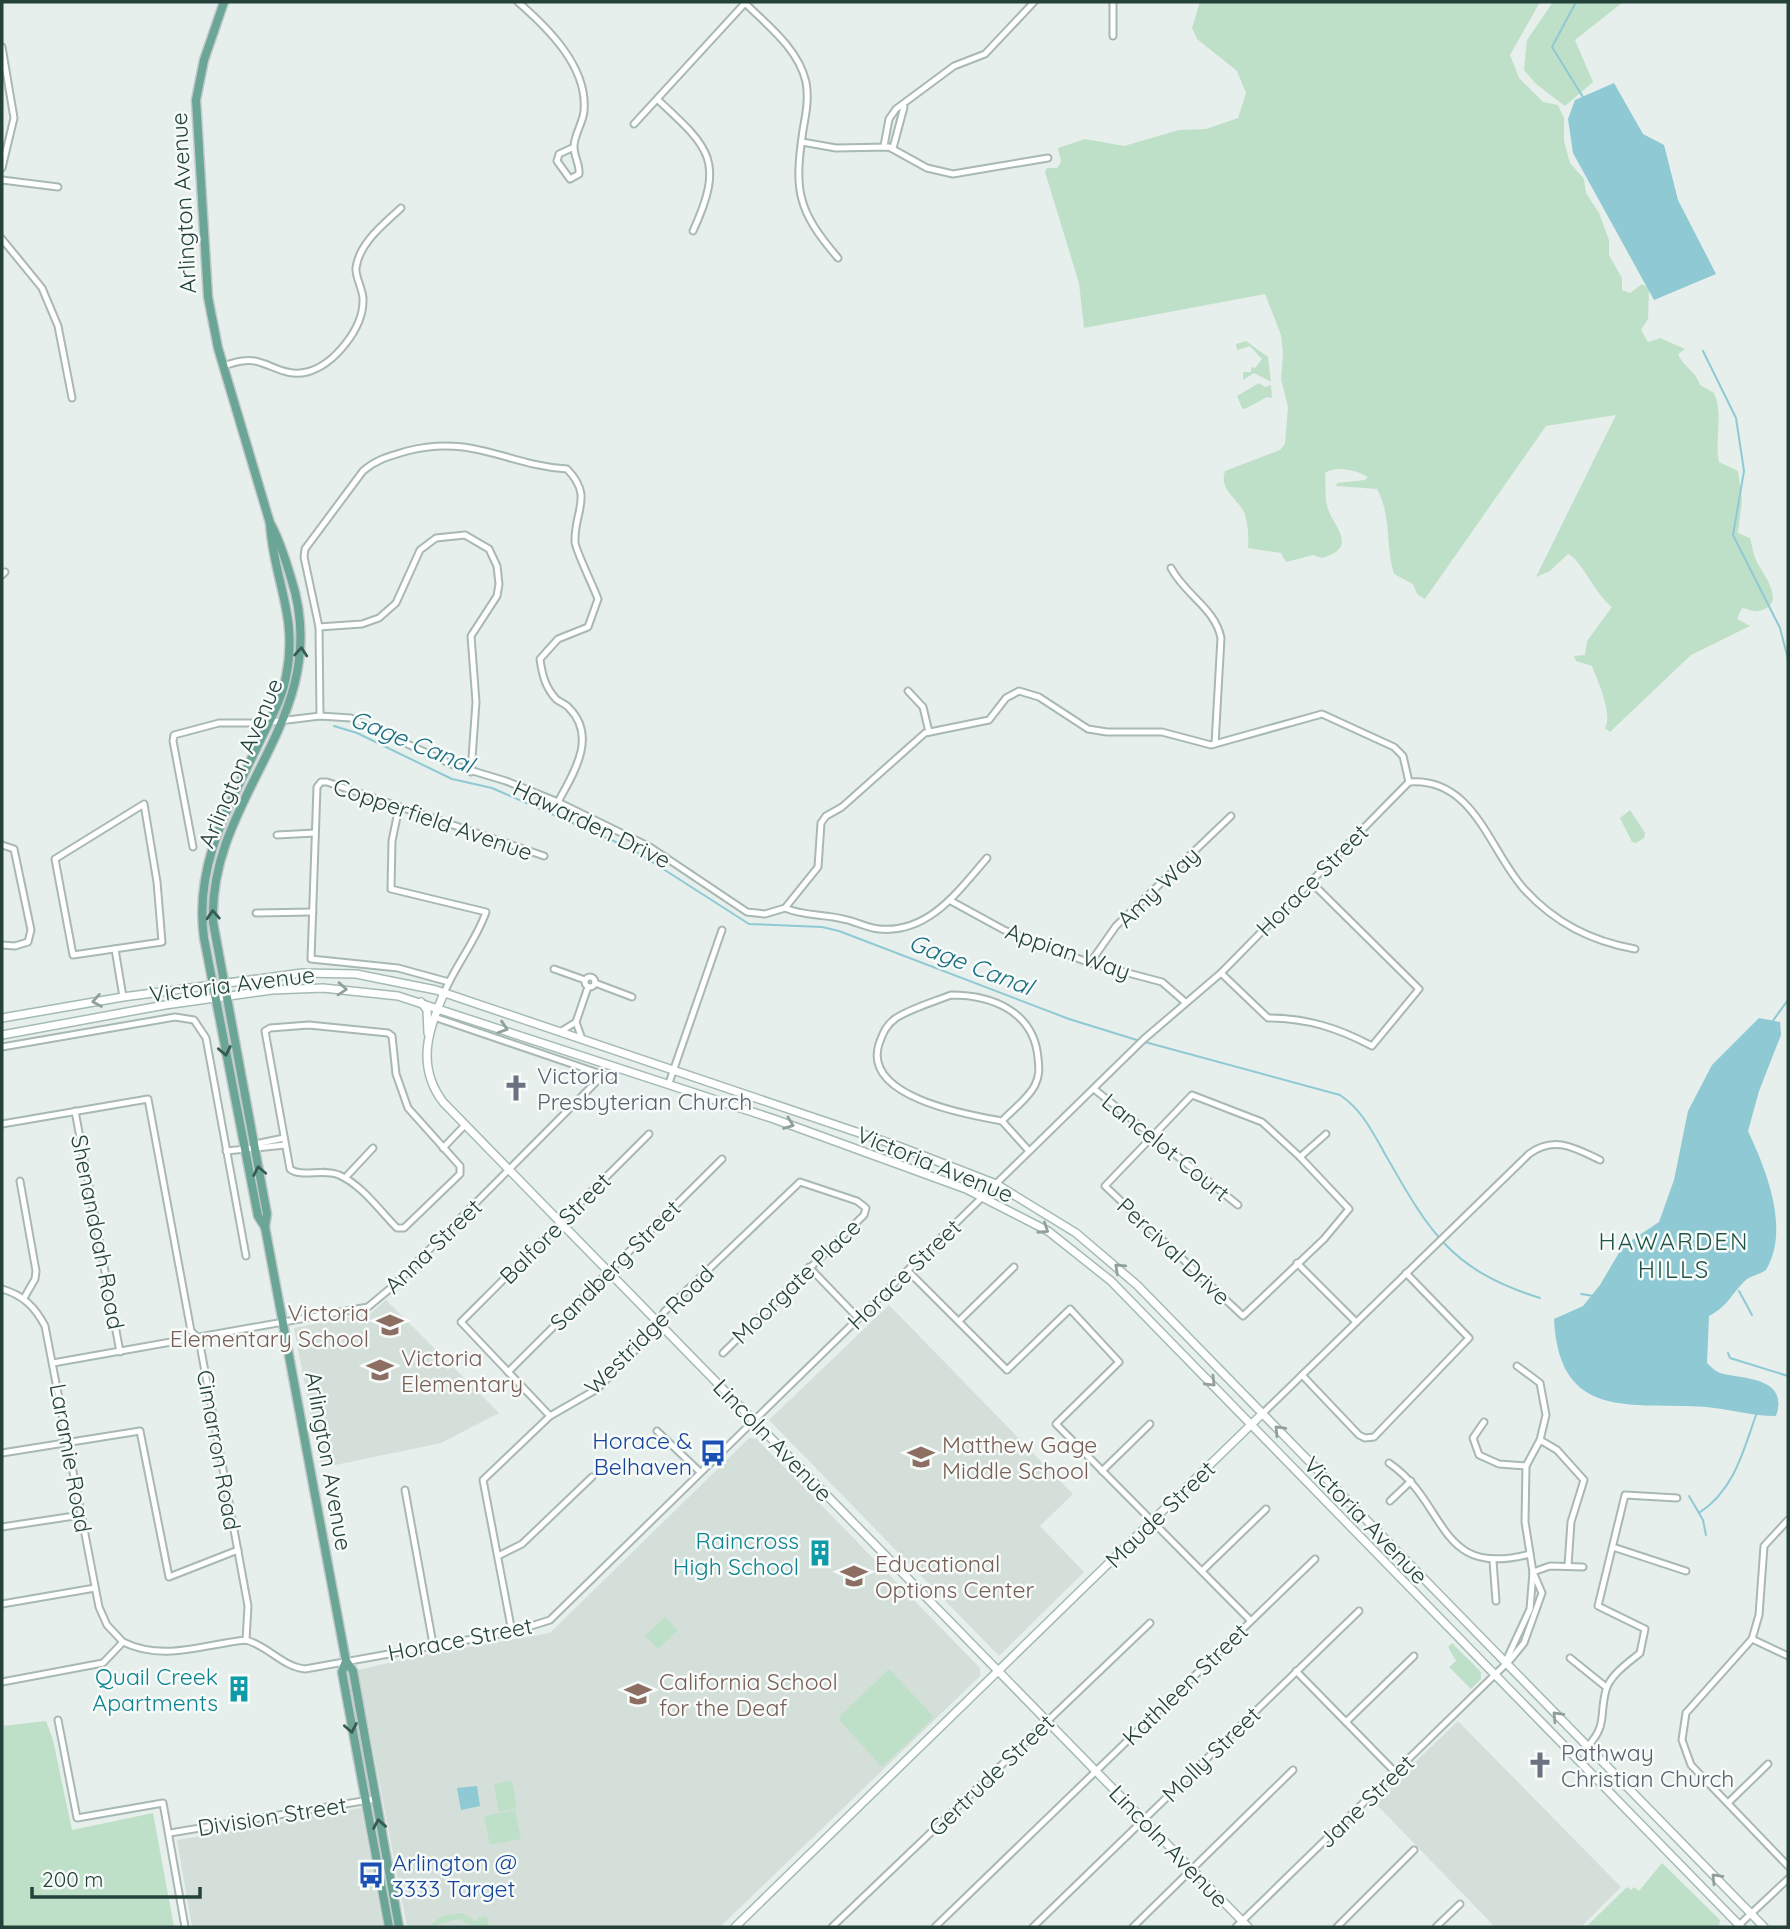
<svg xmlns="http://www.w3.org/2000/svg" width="1790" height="1929" font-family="Quicksand,sans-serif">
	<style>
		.built { fill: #d4dfda }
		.green { fill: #bfe0c8 }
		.water { fill: #8ec9d4 }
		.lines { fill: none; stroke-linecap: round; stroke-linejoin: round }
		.stream { stroke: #8ec9d4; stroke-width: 2 }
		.street-casing { stroke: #a8b8b2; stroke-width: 9 }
		.secondary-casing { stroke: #a4bbb3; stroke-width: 10 }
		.primary-casing { stroke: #c2cac8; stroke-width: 11 }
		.street { stroke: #fff; stroke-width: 5 }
		.secondary { stroke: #fff; stroke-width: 7 }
		.primary { stroke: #6aa596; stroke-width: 8 }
		.oneway { stroke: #365b51 }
		.oneway2 { stroke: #92a09c }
		.labels { text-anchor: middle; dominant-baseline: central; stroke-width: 5; stroke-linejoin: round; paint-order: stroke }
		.street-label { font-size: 23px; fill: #24423a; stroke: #f7fbf9 }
		.worship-label { font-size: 23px; fill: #5b616d; stroke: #f7fbf9; text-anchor: start }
		.education-label { font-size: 23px; fill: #785e54; stroke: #f7fbf9; text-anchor: start }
		.transit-label { font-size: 23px; fill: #164399; stroke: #f7fbf9; text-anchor: end }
		.culture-label { font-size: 23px; fill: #0d838f; stroke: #f7fbf9; text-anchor: end }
		.water-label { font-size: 24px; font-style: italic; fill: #1c6f80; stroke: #f7fbf9 }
		.neighbourhood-label { font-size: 24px; letter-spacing: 2px; fill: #1f5548; stroke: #f7fbf9 }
	</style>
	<rect width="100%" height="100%" fill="#e6efeb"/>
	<g class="built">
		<path d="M386,1300L499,1413L441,1443L321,1468L294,1328L371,1313Z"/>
		<path d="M889,1305L1073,1494L1040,1526L1084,1572L999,1656L769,1420Z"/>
		<path d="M749,1438L757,1439L980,1668V1676L720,1927H407L358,1670L422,1655L550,1633Z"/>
		<path d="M1458,1721L1621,1887L1581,1927H1495L1374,1802Z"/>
		<path d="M361,1808L383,1927H192L177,1840Z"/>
	</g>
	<g class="green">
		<path d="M1200,2H1540L1510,55L1519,78L1543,102L1558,105L1564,118V141L1570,163L1584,179L1586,193L1599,213L1609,240V255L1622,278V290L1630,293L1642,284L1649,288L1648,319L1641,330L1648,342L1660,338L1685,349L1678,354C1683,367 1696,371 1700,385L1714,393C1724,416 1714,438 1719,462L1738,471L1742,500L1738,533L1750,538C1752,545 1753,553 1756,560C1760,571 1790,604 1759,611C1753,612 1749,609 1742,608L1737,619L1750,626L1691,655L1610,732L1605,728C1613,714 1598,682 1592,666L1576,661L1574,656L1585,655L1587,641L1612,607C1593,592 1582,560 1568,554L1550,571L1536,577L1616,415L1546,426L1425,599L1417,594L1413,584L1394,574C1385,545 1392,517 1377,489L1336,486L1337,483L1365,480L1368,477C1357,470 1336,465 1325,473C1326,484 1325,496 1327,506C1333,527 1360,547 1322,558L1313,555L1286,562L1281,553L1248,548C1249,537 1248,522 1244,512C1236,497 1219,490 1225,471L1280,450L1285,444L1288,407L1281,379L1283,354L1281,335L1265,294L1084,328L1079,283L1045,172L1047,168H1057L1061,162L1058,148L1085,139L1124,146L1179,130L1206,129L1238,118L1246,93L1237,71L1197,39L1192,28Z"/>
		<path d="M1553,2H1623L1575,40L1593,82L1565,106L1536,84L1524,70L1527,40Z"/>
		<path d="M1246,341L1268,357L1271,382L1254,373L1243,380V372H1251V367L1255,368L1262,359L1250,346L1237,350L1236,344Z"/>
		<path d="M1259,383L1265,387L1271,385L1272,398L1267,397L1245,409L1242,408L1237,396Z"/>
		<path d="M1630,810L1645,833L1644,838L1636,843L1632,842L1620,818Z"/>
		<path d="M665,1617L678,1630L658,1649L645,1636Z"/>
		<path d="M1452,1643L1481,1672V1679L1471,1689L1449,1667L1456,1661L1448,1647Z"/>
		<path d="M889,1669L934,1717L882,1767L840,1721V1716Z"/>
		<path d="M46,1721L53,1740L72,1830L153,1813L174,1927H2V1726Z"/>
		<path d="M512,1781L517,1808L499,1812L494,1784Z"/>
		<path d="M515,1810L521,1839L490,1845L484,1816Z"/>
		<path d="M1662,1863L1720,1920L1719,1927H1586L1627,1887L1631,1890L1634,1887L1639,1891Z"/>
		<path d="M462,1913L478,1922V1918L487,1916L489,1927H474L459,1919L428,1927L442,1916Z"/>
	</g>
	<g class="water">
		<path d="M1614,83L1643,134L1664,145L1678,200L1716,274L1654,300L1573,153L1568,119L1575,100Z"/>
		<path d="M1759,1018L1780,1022L1781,1035L1759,1091L1748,1131C1767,1172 1790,1229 1766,1270C1761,1274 1753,1275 1747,1279C1731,1293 1730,1305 1709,1316L1707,1363C1710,1366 1715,1371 1720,1373C1740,1379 1790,1376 1776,1416C1752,1416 1729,1409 1706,1407C1631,1402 1559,1422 1554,1319L1583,1306L1600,1285L1623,1246L1659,1222L1674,1180L1688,1111L1712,1065Z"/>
		<path d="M477,1786L480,1806L461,1810L457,1788Z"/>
	</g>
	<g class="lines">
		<g class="stream">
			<path d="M1576,2L1552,47L1583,97"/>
			<path d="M1703,351L1736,418L1744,471L1733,535L1780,628L1788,659"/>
			<path d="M334,726L357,733L452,779L492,788L632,849L749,924L822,927L839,931L1069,1019L1140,1041"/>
			<path d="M1772,1022L1788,1000"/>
			<path d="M1145,1042L1340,1095C1362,1110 1372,1131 1385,1154C1429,1231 1450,1270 1540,1298"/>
			<path d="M1739,1291L1752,1315"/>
			<path d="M1581,1294L1594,1296"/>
			<path d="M1728,1353L1730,1358L1788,1376"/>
			<path d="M1689,1496L1703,1520L1706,1535"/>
			<path d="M1699,1513C1734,1490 1743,1452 1756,1415"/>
		</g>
		<g class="street-casing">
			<g id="street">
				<path d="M518,2C548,28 588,67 584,111C583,123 574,135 574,147C574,157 580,164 579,174L570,179L557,161L559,154L574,147"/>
				<path d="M744,2C767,25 798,48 806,82C809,98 806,114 803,130C794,191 797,210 838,258"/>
				<path d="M1113,2V36"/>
				<path d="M2,47L14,118L2,168"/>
				<path d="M658,100C710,148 725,161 693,231"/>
				<path d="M634,124L746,2"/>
				<path d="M802,142L836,148L889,147L927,168L953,174L1048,158"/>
				<path d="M884,146L889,119L896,109L954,66L985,54L1034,2"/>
				<path d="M893,148L904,107"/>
				<path d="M2,180L58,187"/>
				<path d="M2,239L42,288L58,326L72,398"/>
				<path d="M223,366C233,363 244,359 255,361C273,365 286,377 307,372C334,365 364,328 363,299C363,289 355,277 356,268C359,243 384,224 401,208"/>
				<path d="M1171,568C1185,595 1215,608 1221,638L1215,744"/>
				<path d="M2,575L5,572"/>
				<path d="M319,627L362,624L379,618L396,603L420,550L436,538L465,535L489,549L497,566L499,584L497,596L471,636L476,702L471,772"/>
				<path d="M908,691L923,707L929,732"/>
				<path d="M320,716L319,627L304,557L305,549L363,471C377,459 390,456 407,451C473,434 506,465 567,469C594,497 574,510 575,542C575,549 594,588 598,599L588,627L558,639L540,659C542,674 545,687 556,699C559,702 566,704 569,708C598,737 573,774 558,802"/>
				<path d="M1409,782C1474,777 1489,850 1524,889C1555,923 1591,941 1635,949"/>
				<path d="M144,804L157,882L162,942L73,955L55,859Z"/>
				<path d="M399,807L392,841L391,889L486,912C476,941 456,964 444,993"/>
				<path d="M277,835L315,833"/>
				<path d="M2,845L14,849L31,930L28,942L15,946L2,945"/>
				<path d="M193,847L173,741L174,735L219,723H263L320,716L351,718L453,765L506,781L558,802L650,847L747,912L765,914L785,908L818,867L821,823L826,816L842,807L925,733L989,720L1006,698L1019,691L1039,697L1088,729L1107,732H1162L1211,745L1322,714L1394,747L1403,756L1409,782"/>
				<path d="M951,901L1004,930L1090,963L1162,982L1185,1002"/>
				<path d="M785,908C802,916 825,914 843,919C855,921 867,928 879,929C929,934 959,890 987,858"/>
				<path d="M256,913L313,912"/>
				<path d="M115,949L123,997"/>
				<path d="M1090,963L1116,926L1231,816"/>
				<path d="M554,969L585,980"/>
				<path d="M1221,973L1268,1018C1307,1018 1338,1028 1372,1046L1419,989L1311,882"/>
				<circle cx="590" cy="982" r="5"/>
				<path d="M449,982L398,968L311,959L317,787L321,782H327L544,856"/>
				<path d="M595,983L632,997"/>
				<path d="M951,995C993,995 1034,1012 1038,1058C1039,1068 1040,1075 1035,1085C1029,1098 1012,1110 1002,1121C968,1115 862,1097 879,1044C883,1033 886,1025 896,1018C912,1008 933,1002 951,995Z"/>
				<path d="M434,1017L610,1077"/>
				<path d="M309,1025L388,1033L392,1036L396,1074L408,1108L460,1166V1174L404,1228H397C380,1211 362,1185 339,1175C324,1168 301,1178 290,1169L265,1031L270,1028Z"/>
				<path d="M560,1032L576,1022"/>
				<path d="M582,1039L576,1022L588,987"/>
				<path d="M2,1047L175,1017L194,1020L206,1038L246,1256"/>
				<path d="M669,1083L722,930"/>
				<path d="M1094,1089L1238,1205"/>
				<path d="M1192,1095L1262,1122L1300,1157L1349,1209L1324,1239L1243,1316L1105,1186Z"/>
				<path d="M75,1111L120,1352"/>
				<path d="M1002,1121L1029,1151"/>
				<path d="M2,1124L148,1099L191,1331L199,1339L248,1606L246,1640"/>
				<path d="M254,1148L260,1143L284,1138"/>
				<path d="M443,1148L465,1125"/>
				<path d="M226,1151L285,1145"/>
				<path d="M1300,1157L1326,1134"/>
				<path d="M345,1178L373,1148"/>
				<path d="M20,1181L36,1271L35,1279L24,1298"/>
				<path d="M1297,1263L1356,1322"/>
				<path d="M809,1267L858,1318"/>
				<path d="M908,1271L1007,1370L1070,1309L1119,1362L1056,1424L1250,1620"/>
				<path d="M2,1289C23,1295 35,1307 45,1326L99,1607L107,1625L123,1642"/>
				<path d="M959,1321L1014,1267"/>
				<path d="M53,1363L368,1307L392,1287L603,1075"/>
				<path d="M508,1372L722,1159"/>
				<path d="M1302,1375L1359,1435L1365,1438L1374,1437L1469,1338L1406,1273"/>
				<path d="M1262,1414L1529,1154C1554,1135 1575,1148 1600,1160"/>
				<path d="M550,1416L461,1322L649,1134"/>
				<path d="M1484,1422L1473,1438L1479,1455L1499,1464L1526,1466"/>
				<path d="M657,1431L699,1471"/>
				<path d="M1540,1440L1557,1450L1584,1480L1571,1522L1568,1566"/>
				<path d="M2,1453L140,1431L169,1577L238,1550"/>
				<path d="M1389,1463C1449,1504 1436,1579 1530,1554"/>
				<path d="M1102,1471L1150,1424"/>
				<path d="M405,1490L433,1644"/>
				<path d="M1390,1501L1411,1481"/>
				<path d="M1788,1520L1764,1546L1759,1615L1752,1639L1686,1713L1682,1740L1691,1765L1788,1866"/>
				<path d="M2,1527L81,1515"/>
				<path d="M1613,1547L1686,1571"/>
				<path d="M498,1556L522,1544L592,1477"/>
				<path d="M1493,1561L1496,1601"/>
				<path d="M1202,1571L1266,1509"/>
				<path d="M1533,1572L1550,1566L1583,1567"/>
				<path d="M2,1604L95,1588"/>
				<path d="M512,1632L483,1480L550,1416L597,1389L655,1330L664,1312L800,1182L857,1201L866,1208L864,1215L723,1353"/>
				<path d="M1752,1639L1788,1656"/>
				<path d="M1570,1658L1606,1687"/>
				<path d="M1505,1663L1530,1609L1533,1572"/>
				<path d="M1296,1671L1395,1772"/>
				<path d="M2,1682L103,1663L123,1642C164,1662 204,1644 246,1640C268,1646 283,1667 305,1669L512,1632L550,1620L1144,1039L1221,973L1409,782"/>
				<path d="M58,1720L77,1818L163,1803L185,1927"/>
				<path d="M1346,1722L1414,1656"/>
				<path d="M1587,1747C1608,1725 1599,1715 1606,1690C1610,1675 1629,1662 1640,1653L1645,1629L1598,1606L1625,1495L1677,1498"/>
				<path d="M1728,1803L1768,1764"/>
				<path d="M170,1833L375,1799"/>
				<path d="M1739,1925L1788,1879"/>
				<path d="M832,1927L1150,1623"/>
				<path d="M935,1927L1315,1559"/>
				<path d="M1033,1927L1359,1611"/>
				<path d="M1133,1927L1293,1770"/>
				<path d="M1236,1927L1511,1659L1524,1643L1542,1593L1533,1572L1525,1522L1526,1466L1540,1440L1546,1415L1540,1383L1517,1366"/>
				<path d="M1337,1927L1414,1850"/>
				<path d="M1436,1927L1460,1904"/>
			</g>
		</g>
		<g class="secondary-casing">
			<g id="secondary">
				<path d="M444,993C428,1030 416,1066 443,1102L1248,1927"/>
				<path d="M421,1002L427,1010L428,1033"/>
				<path d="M2,1018L123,997L302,973L356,974L436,990L898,1146L996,1184L1076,1233L1137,1285L1764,1927"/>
				<path d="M2,1035L165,1005L272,990L323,988L398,996L774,1119L966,1189L1048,1231L1111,1281L1741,1927"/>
				<path d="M735,1927L1262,1414"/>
			</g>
		</g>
		<g class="primary-casing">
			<g id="primary">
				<path d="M224,2L204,60L196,100L208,297L218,348L270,523C273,579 299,616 286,677C282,699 270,720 260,741C229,806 194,864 204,938L258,1216L265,1227"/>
				<path d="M270,523C280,540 285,559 291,578C336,717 208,794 213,922L267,1214L265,1227L346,1661L353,1671L399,1927"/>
				<path d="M346,1661L342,1672L389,1927"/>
			</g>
		</g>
		<use href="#street" class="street"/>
		<use href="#secondary" class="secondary"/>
		<use href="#primary" class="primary"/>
	</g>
	<defs><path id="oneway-chevron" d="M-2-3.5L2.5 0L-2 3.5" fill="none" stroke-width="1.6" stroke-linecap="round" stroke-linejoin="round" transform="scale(1.75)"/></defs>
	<g class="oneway">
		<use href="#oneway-chevron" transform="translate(301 652) rotate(-86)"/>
		<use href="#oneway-chevron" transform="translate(213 915) rotate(-93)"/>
		<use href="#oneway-chevron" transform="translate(225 1051) rotate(79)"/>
		<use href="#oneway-chevron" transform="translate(259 1171) rotate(-101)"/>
		<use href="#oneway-chevron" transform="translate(351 1728) rotate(79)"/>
		<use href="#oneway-chevron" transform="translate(379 1824) rotate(-100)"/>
	</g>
	<g class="oneway2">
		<use href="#oneway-chevron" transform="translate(342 989) rotate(4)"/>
		<use href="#oneway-chevron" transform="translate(97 1001) rotate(170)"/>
		<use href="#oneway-chevron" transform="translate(503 1028) rotate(18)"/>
		<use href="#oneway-chevron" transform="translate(789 1124) rotate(21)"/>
		<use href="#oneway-chevron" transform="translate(1044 1229) rotate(33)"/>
		<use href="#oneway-chevron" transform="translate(1119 1268) rotate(-137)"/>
		<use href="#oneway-chevron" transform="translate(1211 1382) rotate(45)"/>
		<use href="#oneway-chevron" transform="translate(1279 1430) rotate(-134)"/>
		<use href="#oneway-chevron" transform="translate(1557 1716) rotate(-134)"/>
		<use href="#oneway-chevron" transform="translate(1716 1878) rotate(-134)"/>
	</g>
	<defs>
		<g id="church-bare" transform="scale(2.1)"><path d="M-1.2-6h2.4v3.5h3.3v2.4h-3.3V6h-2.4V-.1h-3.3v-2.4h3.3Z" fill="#6b7280" stroke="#f7fbf9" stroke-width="2.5" paint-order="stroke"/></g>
		<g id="school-bare" transform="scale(2.1)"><path d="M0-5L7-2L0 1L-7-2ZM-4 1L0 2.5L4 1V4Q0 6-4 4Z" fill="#8d6e63" stroke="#f7fbf9" stroke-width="2.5" paint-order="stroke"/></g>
		<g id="bus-bare" transform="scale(2.1)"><path d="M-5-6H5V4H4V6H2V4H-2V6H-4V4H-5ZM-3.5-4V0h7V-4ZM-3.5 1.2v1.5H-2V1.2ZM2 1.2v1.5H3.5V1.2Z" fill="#1a4fb4" stroke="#f7fbf9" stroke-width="2.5" paint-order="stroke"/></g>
		<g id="building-bare" transform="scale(2.1)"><path d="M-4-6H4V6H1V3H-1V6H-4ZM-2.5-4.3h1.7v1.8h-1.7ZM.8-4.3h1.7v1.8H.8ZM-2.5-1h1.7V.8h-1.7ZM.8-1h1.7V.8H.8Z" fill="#0f9aa8" stroke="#f7fbf9" stroke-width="2.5" paint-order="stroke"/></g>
	</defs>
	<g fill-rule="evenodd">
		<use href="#church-bare" x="516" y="1088"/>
		<use href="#school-bare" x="390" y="1325"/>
		<use href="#school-bare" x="380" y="1370"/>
		<use href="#bus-bare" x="713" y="1453"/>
		<use href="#school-bare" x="921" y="1457"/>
		<use href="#building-bare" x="820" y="1553"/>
		<use href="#school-bare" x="854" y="1576"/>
		<use href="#building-bare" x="239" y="1689"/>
		<use href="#school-bare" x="638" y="1694"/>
		<use href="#church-bare" x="1540" y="1765"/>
		<use href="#bus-bare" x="371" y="1875"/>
	</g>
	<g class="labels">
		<g class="street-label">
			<text transform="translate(183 203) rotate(-93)">Arlington Avenue</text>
			<text transform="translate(240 763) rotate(-67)">Arlington Avenue</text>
			<text transform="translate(433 819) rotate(19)">Copperfield Avenue</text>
			<text transform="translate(592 824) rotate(26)">Hawarden Drive</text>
			<text transform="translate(1312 880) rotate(-45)">Horace Street</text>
			<text transform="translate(1158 887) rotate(-44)">Amy Way</text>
			<text transform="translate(1068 951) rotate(19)">Appian Way</text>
			<text transform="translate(232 984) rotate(-7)">Victoria Avenue</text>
			<text transform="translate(1166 1147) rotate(39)">Lancelot Court</text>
			<text transform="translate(935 1164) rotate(22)">Victoria Avenue</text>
			<text transform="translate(555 1228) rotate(-45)">Balfore Street</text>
			<text transform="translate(98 1232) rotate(79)">Shenandoah Road</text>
			<text transform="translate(433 1246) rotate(-44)">Anna Street</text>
			<text transform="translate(1174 1251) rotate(43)">Percival Drive</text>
			<text transform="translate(615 1265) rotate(-45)">Sandberg Street</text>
			<text transform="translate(904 1274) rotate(-44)">Horace Street</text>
			<text transform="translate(796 1281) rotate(-44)">Moorgate Place</text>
			<text transform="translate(649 1330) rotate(-45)">Westridge Road</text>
			<text transform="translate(773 1440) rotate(46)">Lincoln Avenue</text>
			<text transform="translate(219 1450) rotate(80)">Cimarron Road</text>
			<text transform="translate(71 1458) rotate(80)">Laramie Road</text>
			<text transform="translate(329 1461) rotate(80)">Arlington Avenue</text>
			<text transform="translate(1160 1514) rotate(-44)">Maude Street</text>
			<text transform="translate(1366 1520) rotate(46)">Victoria Avenue</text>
			<text transform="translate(460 1639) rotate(-11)">Horace Street</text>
			<text transform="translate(1185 1684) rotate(-44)">Kathleen Street</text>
			<text transform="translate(1211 1754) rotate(-44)">Molly Street</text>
			<text transform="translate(991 1775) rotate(-44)">Gertrude Street</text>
			<text transform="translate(1366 1801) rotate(-44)">Jane Street</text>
			<text transform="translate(272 1816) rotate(-9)">Division Street</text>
			<text transform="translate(1169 1846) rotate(46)">Lincoln Avenue</text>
		</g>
		<g class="worship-label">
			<text x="537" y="1075">Victoria<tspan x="537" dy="26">Presbyterian Church</tspan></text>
			<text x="1561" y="1752">Pathway<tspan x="1561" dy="26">Christian Church</tspan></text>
		</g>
		<g class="education-label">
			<text x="369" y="1312" text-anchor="end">Victoria<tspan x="369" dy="26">Elementary School</tspan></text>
			<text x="401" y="1357">Victoria<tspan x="401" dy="26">Elementary</tspan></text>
			<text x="942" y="1444">Matthew Gage<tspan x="942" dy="26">Middle School</tspan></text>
			<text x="875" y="1563">Educational<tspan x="875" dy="26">Options Center</tspan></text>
			<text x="659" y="1681">California School<tspan x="659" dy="26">for the Deaf</tspan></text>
		</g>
		<g class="transit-label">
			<text x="692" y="1440">Horace &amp;<tspan x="692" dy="26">Belhaven</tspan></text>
			<text x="392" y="1862" text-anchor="start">Arlington @<tspan x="392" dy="26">3333 Target</tspan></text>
		</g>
		<g class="culture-label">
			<text x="799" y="1540">Raincross<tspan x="799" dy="26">High School</tspan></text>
			<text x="218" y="1676">Quail Creek<tspan x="218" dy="26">Apartments</tspan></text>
		</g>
		<g class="water-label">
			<text transform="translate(412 741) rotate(22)">Gage Canal</text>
			<text transform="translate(971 964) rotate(21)">Gage Canal</text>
		</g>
		<g class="neighbourhood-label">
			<text x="1674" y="1241">HAWARDEN<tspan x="1674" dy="28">HILLS</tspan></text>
		</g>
	</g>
	<rect width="1790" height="1929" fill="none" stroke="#24423a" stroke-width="7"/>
	<path d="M32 1887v10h168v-10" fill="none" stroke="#24423a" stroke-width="3.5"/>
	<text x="42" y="1887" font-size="21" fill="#24423a" stroke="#f7fbf9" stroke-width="5" paint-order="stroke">200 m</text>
</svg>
